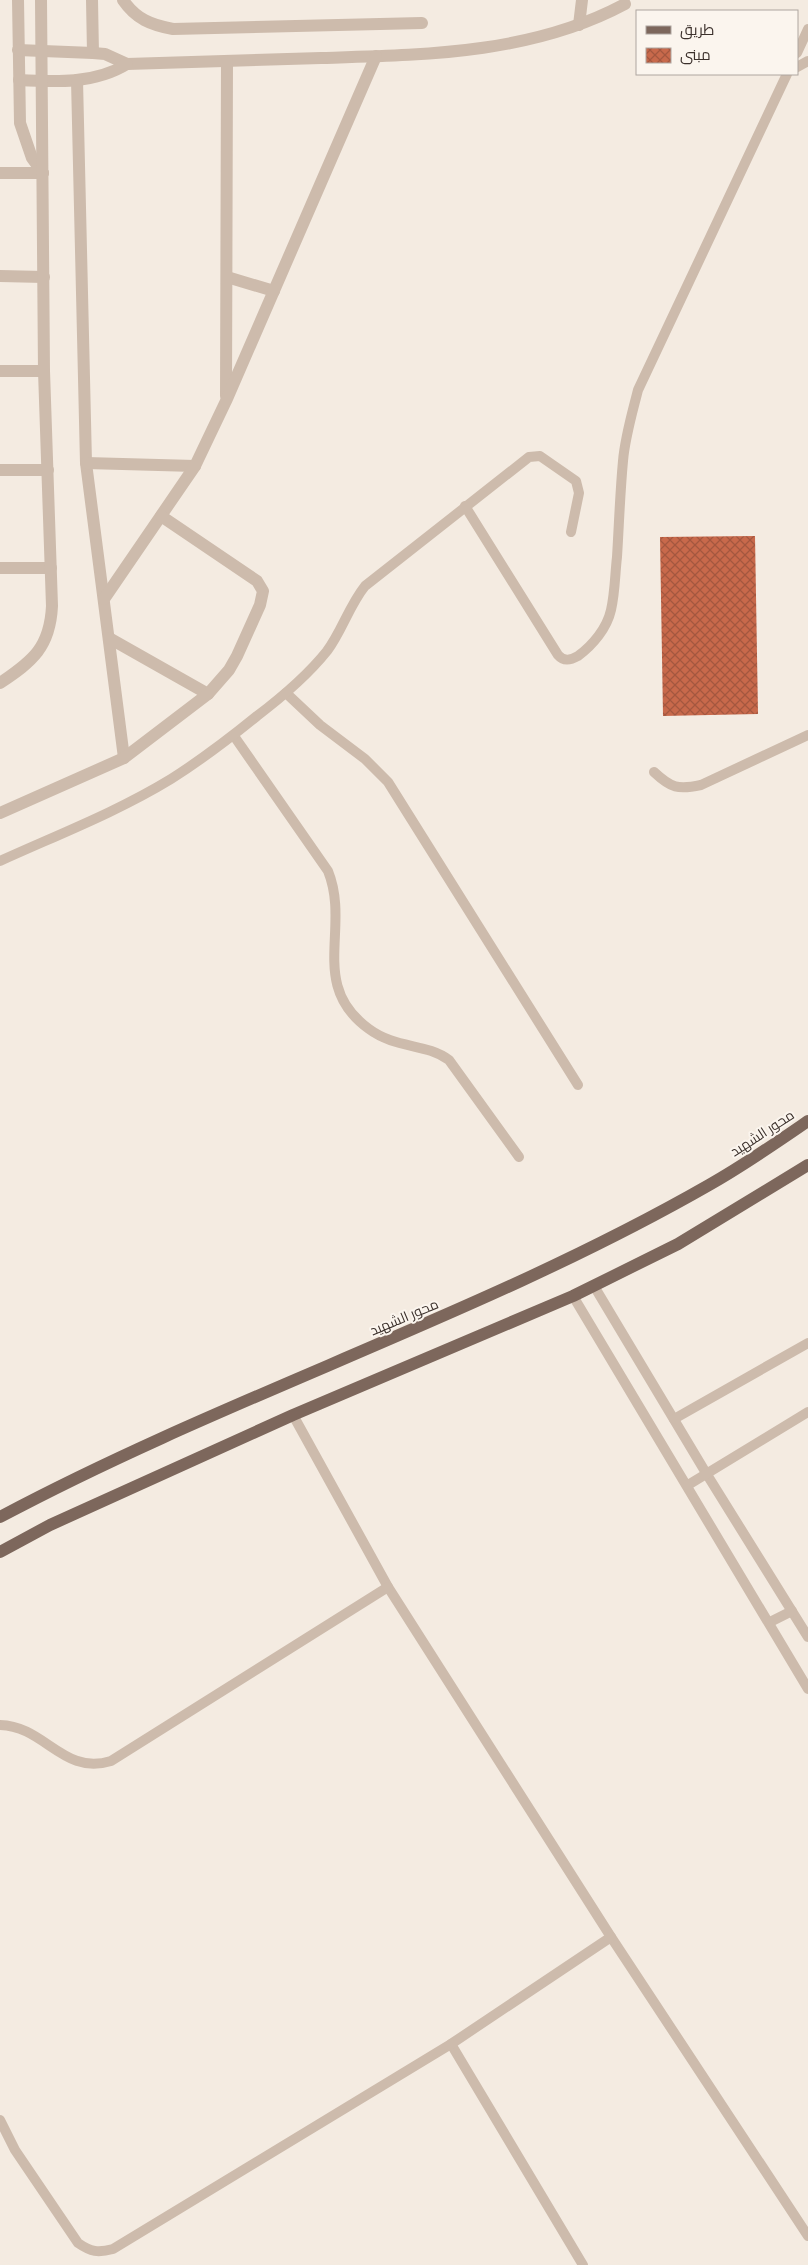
<svg xmlns="http://www.w3.org/2000/svg" width="808" height="2265" font-family="Cabin,Cairo,sans-serif">
	<style>
		.building { fill: url(#building-cross-hatch) }
		.lines { fill: none; stroke-linecap: round; stroke-linejoin: round }
		.service { stroke: #cdbbac; stroke-width: 10 }
		.minor { stroke: #cdbbac; stroke-width: 12 }
		.primary { stroke: #7d675c; stroke-width: 12 }
		.labels { text-anchor: middle; dominant-baseline: central; stroke-width: 4; stroke-linejoin: round; paint-order: stroke }
		.street-label { font-size: 14px; fill: #3b302b; stroke: #fbf5ee }
	</style>
	<defs>
		<pattern id="building-cross-hatch" width="8" height="8" patternUnits="userSpaceOnUse" patternTransform="scale(1.25)"><rect width="8" height="8" fill="#c8694b"/><path d="M0 0l8 8M0 8l8-8" fill="none" stroke="#a4573f"/></pattern>
	</defs>
	<rect width="100%" height="100%" fill="#f4ebe1"/>
	<path class="building" d="M755,536L758,714L663,716L660,537Z"/>
	<g class="lines">
		<g class="service">
			<path d="M797,53L808,29"/>
			<path d="M797,67L808,61"/>
			<path d="M465,506L558,655C564,662 571,660 578,656C593,645 607,628 611,610C615,593 615,574 617,557C619,525 620,493 623,461C625,437 632,414 638,390L787,74"/>
			<path d="M286,693L320,725L365,759L388,782L578,1085"/>
			<path d="M234,736L328,871C351,928 308,985 369,1029C396,1049 426,1043 449,1060L519,1157"/>
			<path d="M654,772C671,788 678,790 701,785L808,735"/>
			<path d="M0,861C57,835 117,812 171,779C201,760 230,738 257,716C282,697 307,676 327,651C342,631 349,606 365,586L529,457L540,456L576,481L579,493L571,532"/>
			<path d="M594,1286L706,1473L808,1637"/>
			<path d="M573,1296L808,1689"/>
			<path d="M293,1415L388,1587L611,1937L808,2236"/>
			<path d="M674,1419L808,1343"/>
			<path d="M688,1485L808,1412"/>
			<path d="M770,1622L792,1611"/>
			<path d="M0,1725C45,1726 63,1776 111,1761L388,1587"/>
			<path d="M451,2044L583,2265"/>
			<path d="M0,2120L15,2150L78,2243C91,2252 98,2253 113,2249L451,2044L611,1937"/>
		</g>
		<g class="minor">
			<path d="M18,0L20,123L32,158L43,173"/>
			<path d="M92,0L93,53"/>
			<path d="M123,0C136,19 151,25 173,29L422,23"/>
			<path d="M579,25L582,0"/>
			<path d="M18,50L93,53L105,54L127,64C192,62 256,60 321,58C424,55 532,54 625,4"/>
			<path d="M19,80C55,82 95,84 127,64"/>
			<path d="M77,80L86,463L124,758"/>
			<path d="M0,173H43"/>
			<path d="M0,276L44,277"/>
			<path d="M227,277L274,291"/>
			<path d="M0,371H44"/>
			<path d="M226,396L227,61"/>
			<path d="M86,463L195,466"/>
			<path d="M0,470H48"/>
			<path d="M0,568H51"/>
			<path d="M104,599L195,466L226,401L376,56"/>
			<path d="M109,638L208,694"/>
			<path d="M0,683C33,661 50,647 52,606L44,371L41,0"/>
			<path d="M0,813L124,758L208,694L229,670L237,656L260,605L263,591L257,581L161,516"/>
		</g>
		<g class="primary">
			<path d="M0,1517C231,1394 482,1315 709,1185C743,1166 776,1143 808,1121"/>
			<path d="M0,1552L50,1525L293,1415L573,1296L678,1244L808,1165"/>
		</g>
	</g>
	<g class="labels">
		<g class="street-label">
			<text transform="translate(762 1133) rotate(-33)">محور الشهيد</text>
			<text transform="translate(404 1317) rotate(-23)">محور الشهيد</text>
		</g>
	</g>
	<rect x="636" y="10" width="162" height="65" fill="#fbf5ee" stroke="#aea6a0"/>
	<rect x="646" y="26" width="25" height="8" fill="#7d675c" stroke="#aea6a0"/>
	<text x="680" y="35" font-size="15" fill="#3b302b">طريق</text>
	<rect x="646" y="48" width="25" height="15" fill="url(#building-cross-hatch)" stroke="#aea6a0"/>
	<text x="680" y="60" font-size="15" fill="#3b302b">مبنى</text>
</svg>
